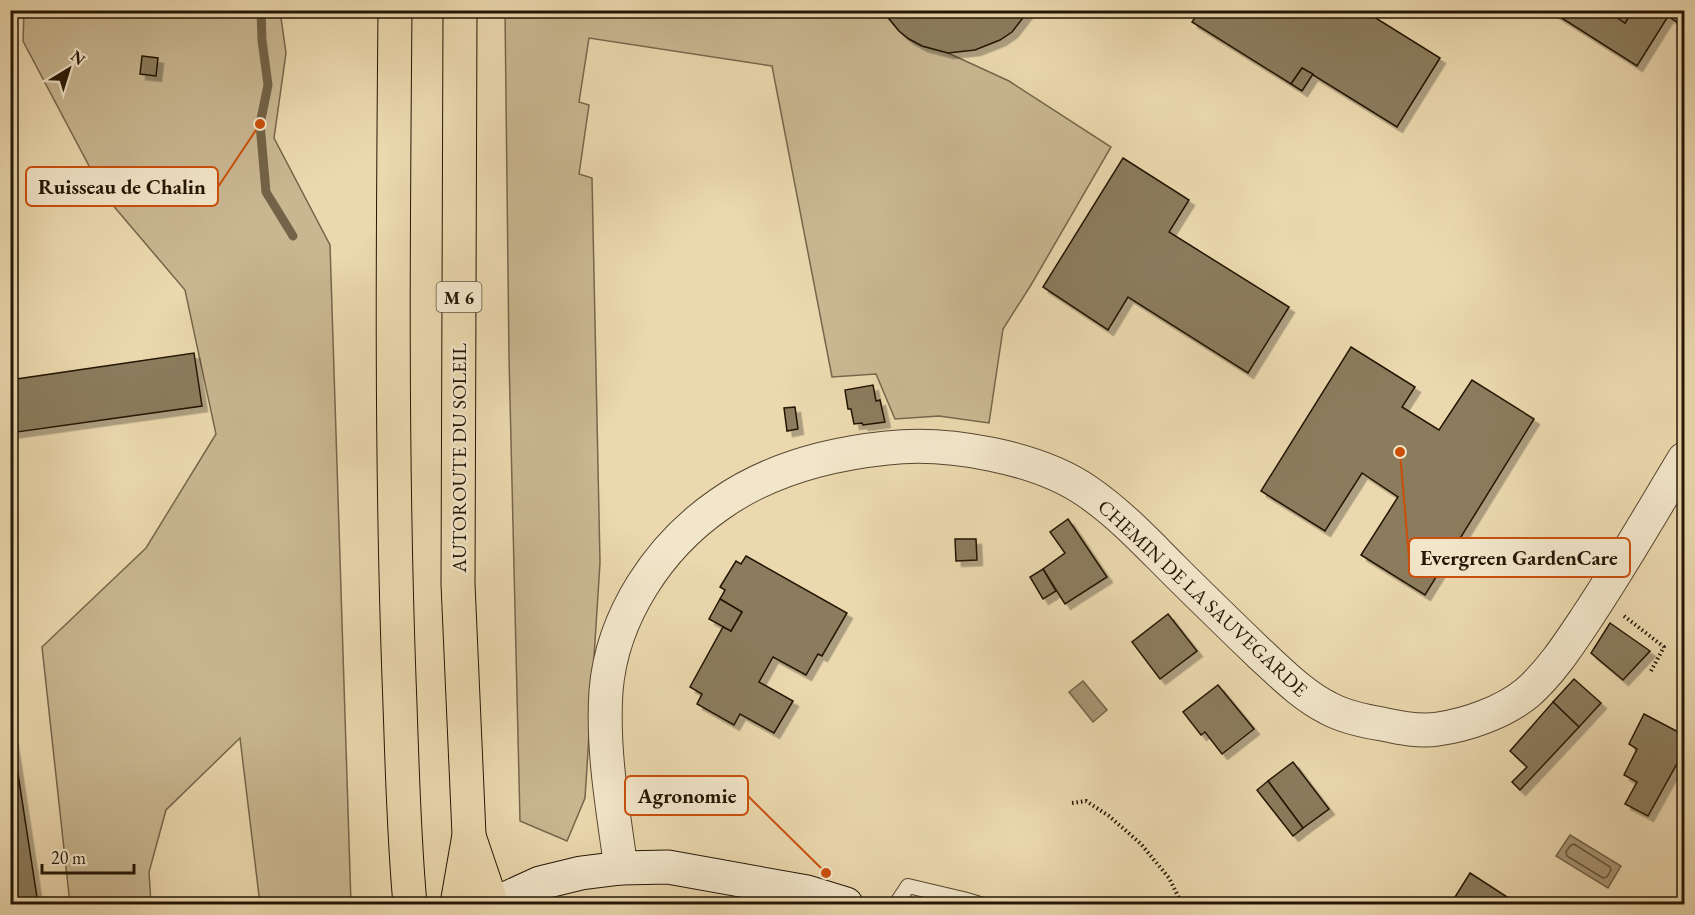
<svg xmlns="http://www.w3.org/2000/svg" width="1695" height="915" font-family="'EB Garamond',serif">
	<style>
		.green { fill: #c9b791; stroke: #76664b; stroke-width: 1.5 }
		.water { fill: #a79675; stroke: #736348; stroke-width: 1.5 }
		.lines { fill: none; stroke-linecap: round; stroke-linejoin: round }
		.shore { stroke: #66563d; stroke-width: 1.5 }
		.stream { stroke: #736348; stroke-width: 9 }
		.building { fill: #8b7b5d; stroke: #241605; stroke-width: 1.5; filter: url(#shadow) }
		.service-casing { stroke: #56462f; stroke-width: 16 }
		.tertiary-casing { stroke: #56462f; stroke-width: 35 }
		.secondary-casing { stroke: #241605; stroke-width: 35 }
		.trunk-casing { stroke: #241605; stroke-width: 35 }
		.path { stroke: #241605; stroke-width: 4; stroke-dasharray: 1.5 3; stroke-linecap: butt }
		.service { stroke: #f2e6ca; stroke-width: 14 }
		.tertiary { stroke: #f2e6ca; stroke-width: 33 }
		.secondary { stroke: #f2e6ca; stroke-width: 33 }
		.trunk { stroke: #ebd8ae; stroke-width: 33 }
		.labels { text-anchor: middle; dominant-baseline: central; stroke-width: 5; stroke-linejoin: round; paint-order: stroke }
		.shield { fill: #f2e6ca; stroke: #625440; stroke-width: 1.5 }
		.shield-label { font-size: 18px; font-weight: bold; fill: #241605 }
		.street-label { font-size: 20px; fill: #241605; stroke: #f2e6ca }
		.leader { fill: none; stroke: #cb4f0b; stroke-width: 2 }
		.callout-dot { fill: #cb4f0b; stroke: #f2e6ca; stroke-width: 2 }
		.callout { fill: #f2e6ca; stroke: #cb4f0b; stroke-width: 2 }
		.callout-label { font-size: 21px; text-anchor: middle; font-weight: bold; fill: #241605 }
	</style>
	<defs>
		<filter id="shadow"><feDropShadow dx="5.5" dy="5.5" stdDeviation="0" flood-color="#0004"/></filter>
	</defs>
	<rect width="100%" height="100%" fill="#ebd8ae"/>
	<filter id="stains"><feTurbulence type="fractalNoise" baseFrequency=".00333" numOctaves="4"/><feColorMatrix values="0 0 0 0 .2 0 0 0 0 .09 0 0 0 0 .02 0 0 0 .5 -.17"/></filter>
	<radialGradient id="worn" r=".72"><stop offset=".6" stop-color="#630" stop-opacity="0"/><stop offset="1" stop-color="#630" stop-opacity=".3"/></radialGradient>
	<g class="green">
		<path d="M24,11H280L286,53L274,138L330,245L351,904H260L240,738L166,810L149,872L151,904H70L42,647L146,548L216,434L185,290L105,196L23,41Z"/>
		<path d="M505,11H882L899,31L909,39L922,46L948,53L1009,81L1111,147L1031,285L1003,329L989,423L939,416L895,419L876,374L832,377L772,66L589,38L579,102L589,105L579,174L592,178L600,563L585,798L567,841L520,821L509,357Z"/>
	</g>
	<g class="water">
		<path d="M1083,681L1107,710L1093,722L1069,692Z"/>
		<path d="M1570,835L1621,866L1608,888L1556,856Z"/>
	</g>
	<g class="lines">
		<path class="shore" d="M1574,844L1610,867L1611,870L1607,877L1603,878L1567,856L1566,852L1570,846Z"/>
		<path class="stream" d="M261,10L262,40L268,85L260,124L266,192L293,236"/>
	</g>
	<g class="building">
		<path d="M882,10H1029L1012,32L1000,40L975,50L948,53L922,46L909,39L899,31Z"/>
		<path d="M1200,10H1363L1440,58L1397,127L1302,68L1291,84L1192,22Z"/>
		<path d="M1549,10H1606L1625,23L1633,10H1672L1637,66Z"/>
		<path d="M1606,10H1633L1625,23Z"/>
		<path d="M1672,10H1684V27L1668,16Z"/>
		<path d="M142,56L158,58L156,76L140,74Z"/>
		<path d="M1302,68L1313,74L1302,91L1291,84Z"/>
		<path d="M1123,158L1189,200L1169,232L1289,307L1248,373L1128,297L1108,330L1043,287Z"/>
		<path d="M1351,347L1415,387L1402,407L1439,430L1472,380L1534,419L1425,595L1361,555L1398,497L1362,473L1325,531L1261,491Z"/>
		<path d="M194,353L202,406L10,433V380Z"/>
		<path d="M873,385L876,401L880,400L885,422L863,425L862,423L854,424L851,409H848L845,390Z"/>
		<path d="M795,407L798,429L787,431L784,408Z"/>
		<path d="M1068,519L1107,577L1065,604L1043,569L1065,553L1050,532Z"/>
		<path d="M955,539H976L977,560L956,561Z"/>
		<path d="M746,556L847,613L822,656L818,654L806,675L773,657L759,682L793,701L774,733L740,714L734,725L697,704L702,694L690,687L723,627L731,631L742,612L720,599L725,590L720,587L736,561L741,564Z"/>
		<path d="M1043,569L1056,591L1043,599L1030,577Z"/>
		<path d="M720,599L742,612L731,631L709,619Z"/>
		<path d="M1168,614L1197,651L1160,679L1132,642Z"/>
		<path d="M1610,623L1650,651L1623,680L1591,653Z"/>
		<path d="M1574,679L1601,703L1579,727L1553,702Z"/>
		<path d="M1218,685L1254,729L1222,754L1205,732L1201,735L1183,712Z"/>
		<path d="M1553,702L1579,727L1520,790L1512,782L1527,767L1510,751Z"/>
		<path d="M1644,714L1684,735V751L1648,816L1625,804L1637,782L1624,775L1637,749L1629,744Z"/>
		<path d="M10,722L38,904H10Z"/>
		<path d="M1293,762L1329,809L1303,828L1268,781Z"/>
		<path d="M1268,781L1303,828L1293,836L1257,790Z"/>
		<path d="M1470,873L1518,904H1465L1455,897Z"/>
	</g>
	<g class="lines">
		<g class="service-casing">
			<path id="service" d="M896,904L908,886L963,899L980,904"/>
		</g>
		<g class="tertiary-casing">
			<path id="tertiary" d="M621,868C613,810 602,750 606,691C612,616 659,546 720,504C768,470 829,454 887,448C947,441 1038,457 1088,492C1120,514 1146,542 1172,568C1201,597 1230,625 1259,653C1281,673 1302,695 1328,708C1344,717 1364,721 1382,724C1400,728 1420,732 1438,729C1467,725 1504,712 1527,693C1551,672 1569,644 1587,617C1621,566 1652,512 1684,459"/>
		</g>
		<g class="secondary-casing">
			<path id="secondary" d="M494,904L540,883L581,873L621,868L668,867L807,892L846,904"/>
		</g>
		<g class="trunk-casing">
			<g id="trunk">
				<path d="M395,10C393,233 391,455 399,678C402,753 403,829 410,904"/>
				<path d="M469,836L489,895L490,904"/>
				<path d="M457,904L469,835L458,584L460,10"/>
			</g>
		</g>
		<g class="path">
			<path d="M1624,616L1664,647L1651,671"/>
			<path d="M1072,803L1086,801L1109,816L1141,844L1169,878L1182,904"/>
		</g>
		<use href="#service" class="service"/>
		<use href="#tertiary" class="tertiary"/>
		<use href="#secondary" class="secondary"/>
		<use href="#trunk" class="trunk"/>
	</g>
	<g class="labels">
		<rect class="shield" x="436.5" y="282" width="45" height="30" rx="4.5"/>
		<g class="shield-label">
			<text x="459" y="297">M 6</text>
		</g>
		<g class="street-label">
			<text transform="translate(459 458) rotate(-90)">AUTOROUTE DU SOLEIL</text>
			<text transform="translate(1203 598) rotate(43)">CHEMIN DE LA SAUVEGARDE</text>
		</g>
	</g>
	<path class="leader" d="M260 124L218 187M1400 452L1409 558M826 873L748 796"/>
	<g class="callout-dot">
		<circle cx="260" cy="124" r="6"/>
		<circle cx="1400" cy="452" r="6"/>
		<circle cx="826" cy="873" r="6"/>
	</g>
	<g class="callout">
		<rect x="26" y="167" width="192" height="39" rx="6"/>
		<rect x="1409" y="538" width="221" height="39" rx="6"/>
		<rect x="625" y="776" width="123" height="39" rx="6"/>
	</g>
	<g class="callout-label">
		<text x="122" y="194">Ruisseau de Chalin</text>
		<text x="1519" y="565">Evergreen GardenCare</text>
		<text x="687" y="803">Agronomie</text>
	</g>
	<rect width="1695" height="915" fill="none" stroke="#ebd8ae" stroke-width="36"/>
	<rect x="12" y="12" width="1671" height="891" fill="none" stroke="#241605" stroke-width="3"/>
	<rect x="18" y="18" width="1659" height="879" fill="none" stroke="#241605" stroke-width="1.5"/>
	<g transform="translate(69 69) rotate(38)" stroke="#f2e6ca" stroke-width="4.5" paint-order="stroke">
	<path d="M0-4.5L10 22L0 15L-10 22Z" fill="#241605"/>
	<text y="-9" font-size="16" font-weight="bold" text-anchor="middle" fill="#241605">N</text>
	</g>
	<path d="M42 864v9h92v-9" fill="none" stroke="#241605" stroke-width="3"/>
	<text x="51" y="864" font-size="18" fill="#241605" stroke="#f2e6ca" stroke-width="4.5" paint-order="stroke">20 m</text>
	<rect width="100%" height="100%" filter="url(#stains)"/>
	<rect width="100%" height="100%" fill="url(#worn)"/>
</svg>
